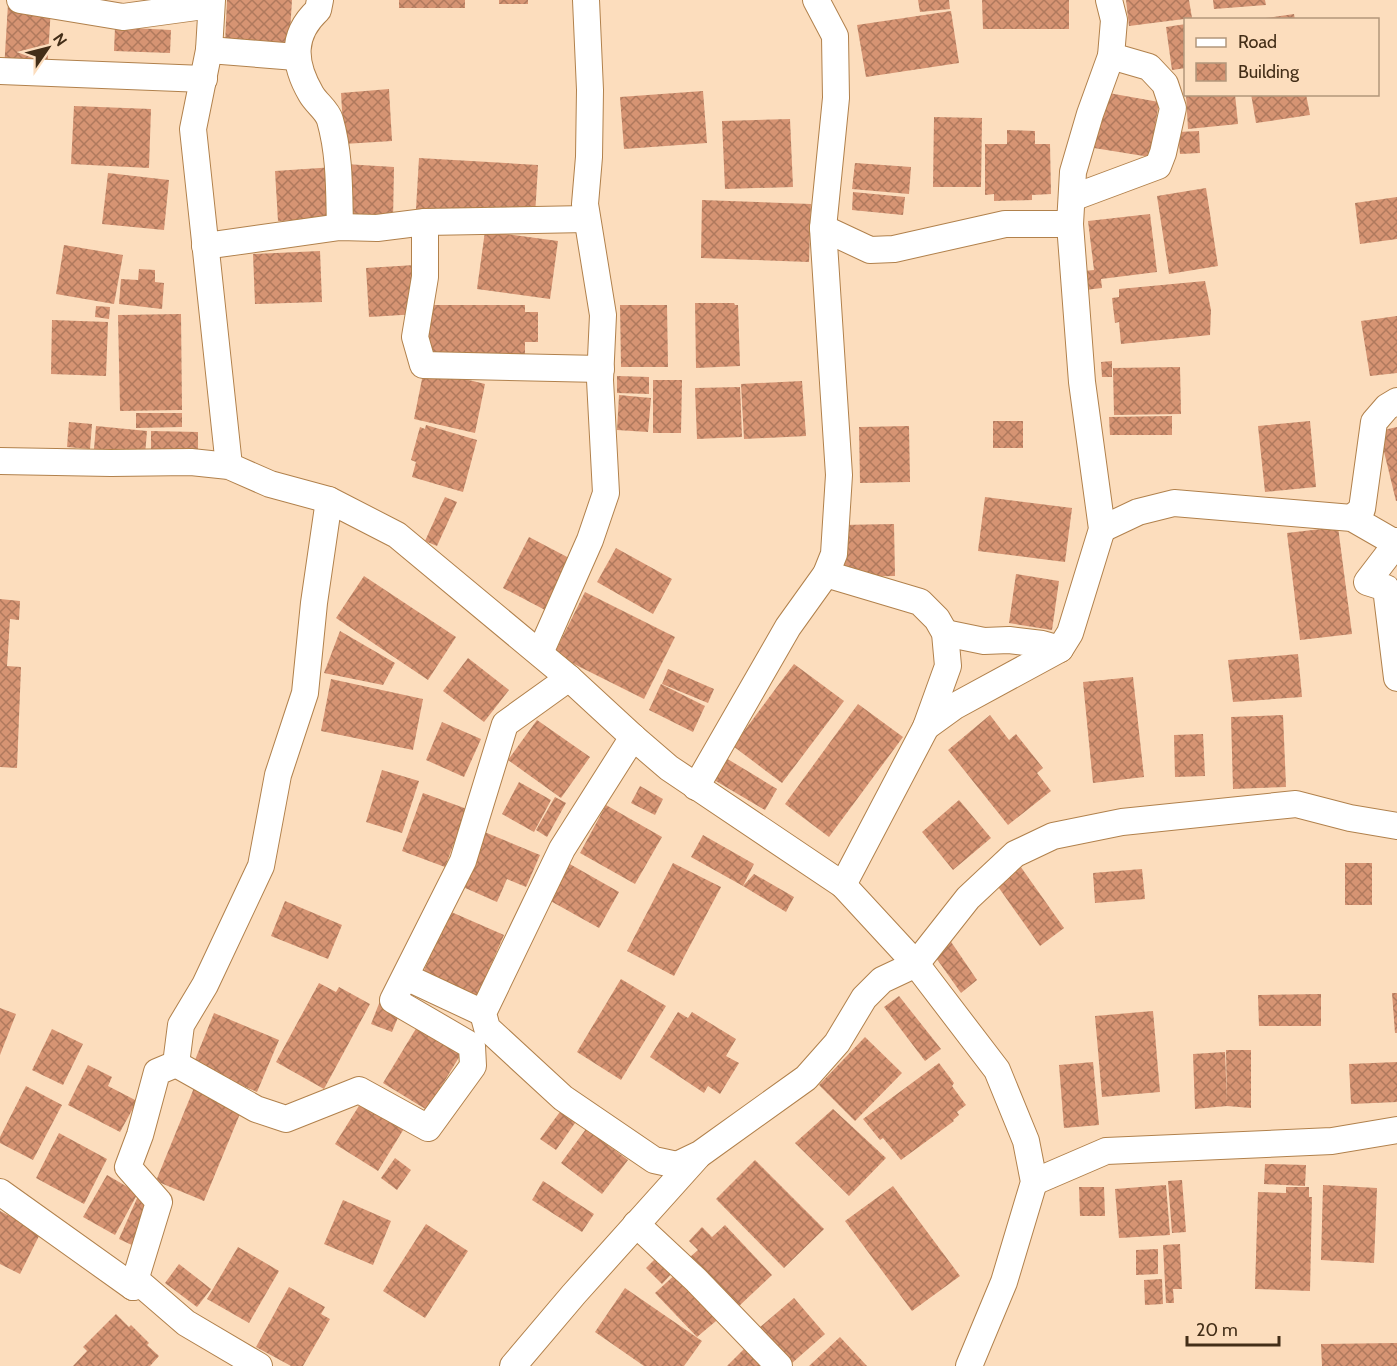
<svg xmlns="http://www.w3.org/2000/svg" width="1397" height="1366" font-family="Cabin,sans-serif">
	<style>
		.building { fill: url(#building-cross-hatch) }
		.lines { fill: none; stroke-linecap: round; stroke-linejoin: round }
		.street-casing { stroke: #b1814c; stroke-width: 28 }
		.street { stroke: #fff; stroke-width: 26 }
	</style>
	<defs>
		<pattern id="building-cross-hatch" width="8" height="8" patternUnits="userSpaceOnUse" patternTransform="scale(1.5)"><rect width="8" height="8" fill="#d69473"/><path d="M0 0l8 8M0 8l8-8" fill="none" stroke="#af795d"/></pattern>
	</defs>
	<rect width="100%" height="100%" fill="#fcddbd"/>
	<g class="building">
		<path d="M227,0H292L289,48L225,44Z"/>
		<rect x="399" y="0" width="66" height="8"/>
		<rect x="499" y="0" width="29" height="4"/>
		<path d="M918,0H949L950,9L920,12Z"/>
		<path d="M982,0H1069V29H983Z"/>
		<path d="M1126,0H1189L1192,18L1129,26Z"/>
		<path d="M1213,0H1265L1266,5L1214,9Z"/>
		<path d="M8,4L51,7L47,73L4,70Z"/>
		<path d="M951,11L959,63L866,77L857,25Z"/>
		<path d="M1294,14L1295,20H1267L1266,18Z"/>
		<path d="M1186,24V68L1172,70L1166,27Z"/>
		<path d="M115,27L171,30L170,53L114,51Z"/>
		<path d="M389,89L392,141L344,144L341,93Z"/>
		<path d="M703,91L707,143L624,149L620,97Z"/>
		<path d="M1103,92L1159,102L1150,157L1094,148Z"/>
		<path d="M1186,94H1235L1238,124L1188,129Z"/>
		<path d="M1251,94H1306L1310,115L1256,123Z"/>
		<path d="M74,106L151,109L149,168L71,164Z"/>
		<path d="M934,117L982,118L981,187H933Z"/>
		<path d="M790,119L793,187L725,189L722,121Z"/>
		<path d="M1007,130L1035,131V144H1050L1051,194L1032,195V200L994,201V194L985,195V144H1007Z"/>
		<path d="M1199,131L1200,153L1180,154L1178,132Z"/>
		<path d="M419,158L538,165L535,216L416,209Z"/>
		<path d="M855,163L911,167L909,194L852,189Z"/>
		<path d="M345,164L394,167L393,220L343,218Z"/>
		<path d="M335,167L338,219L278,221L275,171Z"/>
		<path d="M108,173L169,180L164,230L102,224Z"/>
		<path d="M1206,188L1218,266L1169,274L1157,196Z"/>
		<path d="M853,192L905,197L903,215L852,210Z"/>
		<path d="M1397,197V239L1360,244L1355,203Z"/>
		<path d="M702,200L811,204L809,262L701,258Z"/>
		<path d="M1150,214L1157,272L1101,279L1102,288L1085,290L1083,271L1094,270L1088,221Z"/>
		<path d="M485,231L558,241L550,299L477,289Z"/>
		<path d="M64,245L123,255L114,304L56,294Z"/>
		<path d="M320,251L322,302L255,304L253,254Z"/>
		<path d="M415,265L418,314L369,317L366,268Z"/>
		<path d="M139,269L155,270V282L164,283L162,309L119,304L121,279L138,280Z"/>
		<path d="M1205,281L1211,310L1210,335L1121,344L1119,322L1115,323L1112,298L1119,297V289Z"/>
		<path d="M695,303H734L735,305H738L740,366L696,368Z"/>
		<path d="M424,305H525V312H538V342H525V357H425Z"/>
		<path d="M620,305H667L668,367H621Z"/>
		<path d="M96,306L110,307L109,319L95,317Z"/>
		<path d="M181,314L182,410L120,411L118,315Z"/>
		<path d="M1397,316V373L1370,376L1361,321Z"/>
		<path d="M52,320L108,322L106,376L51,374Z"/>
		<path d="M1112,361V377H1102L1101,362Z"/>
		<path d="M1180,367L1181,414L1114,415L1113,368Z"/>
		<path d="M424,369L485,384L475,433L414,419Z"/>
		<path d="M617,376L649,377V394L617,393Z"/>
		<path d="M653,380H682L681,433H653Z"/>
		<path d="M802,381L806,436L744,439L741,384Z"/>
		<path d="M740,387L742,437L697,439L695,388Z"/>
		<path d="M619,395L651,398L648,432L617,430Z"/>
		<path d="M136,413H182V427L136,428Z"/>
		<path d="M1172,416V435H1110L1109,417Z"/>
		<rect x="993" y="421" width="30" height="27"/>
		<path d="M1310,421L1316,487L1265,492L1258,426Z"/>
		<path d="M69,422L92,424L90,449L67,447Z"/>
		<path d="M426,425L477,440L463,492L412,477L416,462L411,460L420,427L425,429Z"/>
		<path d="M96,426L147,431L145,455L94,449Z"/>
		<path d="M909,426L910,482L860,483L859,427Z"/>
		<path d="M1397,427V501H1396L1379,431Z"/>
		<path d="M151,431L198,432V456H151Z"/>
		<path d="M445,497L457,502L437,546L425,541Z"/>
		<path d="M985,497L1072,508L1065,562L978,551Z"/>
		<path d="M894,524L895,576L841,577L840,525Z"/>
		<path d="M1338,527L1352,634L1300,640L1287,533Z"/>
		<path d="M529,537L571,559L545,610L503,588Z"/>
		<path d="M616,548L672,579L653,614L597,582Z"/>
		<path d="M1016,574L1059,581L1052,630L1009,623Z"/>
		<path d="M364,576L456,637L428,680L336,618Z"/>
		<path d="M585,592L675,637L644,699L554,654Z"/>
		<path d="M0,599L20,601L19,620L10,619L7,666L21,667L17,768L0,767Z"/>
		<path d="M340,631L395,663L383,685L324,673Z"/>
		<path d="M1298,654L1302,697L1233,702L1228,660Z"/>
		<path d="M468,658L509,690L484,722L443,691Z"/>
		<path d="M794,664L844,701L782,783L733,746Z"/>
		<path d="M668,669L714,689L708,703L662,684Z"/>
		<path d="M1133,677L1144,777L1093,783L1083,682Z"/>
		<path d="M331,679L423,699L413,750L321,731Z"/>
		<path d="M661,684L705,706L693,732L649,710Z"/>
		<path d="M858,704L903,737L829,837L785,804Z"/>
		<path d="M990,715L1009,740L1016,734L1043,768L1037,773L1051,791L1008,825L948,750Z"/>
		<path d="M1283,715L1286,787L1233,789L1231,717Z"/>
		<path d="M537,720L590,757L561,798L508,760Z"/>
		<path d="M442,722L481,739L464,777L426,760Z"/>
		<path d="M1203,734L1205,776L1175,777L1174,735Z"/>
		<path d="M721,755L777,789L765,810L709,777Z"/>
		<path d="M382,770L419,781L402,833L366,822Z"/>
		<path d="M519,782L551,800L534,832L502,814Z"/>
		<path d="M640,786L663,799L655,815L631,803Z"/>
		<path d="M423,793L467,809L445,867L402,851Z"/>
		<path d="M555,797L566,803L547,837L536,830Z"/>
		<path d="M959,800L991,838L953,870L922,832Z"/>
		<path d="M606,805L662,837L635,884L580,853Z"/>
		<path d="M482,831L540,855L526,887L507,879L497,902L463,887Z"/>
		<path d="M703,835L754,864L743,886L691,857Z"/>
		<path d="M568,863L619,892L599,928L547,899Z"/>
		<path d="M673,863L721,887L674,976L627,951Z"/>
		<path d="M1018,863L1064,928L1040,946L994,881Z"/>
		<rect x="1345" y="863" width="27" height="42"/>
		<path d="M1142,869L1145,899L1095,903L1093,873Z"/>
		<path d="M754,874L794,897L786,912L743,886Z"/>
		<path d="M285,901L342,925L328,959L271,936Z"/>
		<path d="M449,911L504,935L476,999L422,975Z"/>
		<path d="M943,930L977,980L961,993L924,941Z"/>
		<path d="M621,979L666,1006L621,1080L577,1052Z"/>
		<path d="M319,983L336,992L339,987L370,1004L324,1089L276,1062Z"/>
		<path d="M1392,993H1397V1033H1395Z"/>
		<path d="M1321,994V1026H1259L1258,995Z"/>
		<path d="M899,996L941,1049L925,1061L884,1007Z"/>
		<path d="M380,1001L401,1010L392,1032L371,1024Z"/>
		<path d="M0,1008L16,1014L0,1055Z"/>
		<path d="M1153,1011L1160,1092L1102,1097L1095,1016Z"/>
		<path d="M678,1012L688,1018L692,1012L736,1039L726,1056L739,1063L720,1094L708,1086L704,1093L650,1057Z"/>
		<path d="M214,1013L279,1040L257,1092L193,1065Z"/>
		<path d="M420,1022L464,1049L427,1110L383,1083Z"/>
		<path d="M52,1029L83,1044L63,1085L32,1070Z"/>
		<path d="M865,1037L902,1073L855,1121L819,1085Z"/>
		<path d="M1226,1050H1251V1108L1227,1106L1195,1109L1193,1054L1225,1052L1227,1103Z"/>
		<path d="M1093,1062L1099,1125L1064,1128L1059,1065Z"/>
		<path d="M1397,1062V1102L1351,1104L1349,1064Z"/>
		<path d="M939,1063L954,1083L952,1086L966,1105L957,1112L959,1115L953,1120L954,1121L901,1160L883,1138L880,1140L863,1119Z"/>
		<path d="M88,1065L112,1077L108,1086L137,1101L120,1132L68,1105Z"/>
		<path d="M26,1086L62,1105L33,1160L0,1143V1137Z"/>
		<path d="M194,1088L242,1109L204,1201L156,1181Z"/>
		<path d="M362,1101L405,1127L378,1171L335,1144Z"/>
		<path d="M565,1105L580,1116L556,1150L540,1139Z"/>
		<path d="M833,1109L886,1158L849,1196L795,1143Z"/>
		<path d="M586,1129L628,1160L602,1194L561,1163Z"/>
		<path d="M59,1133L107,1159L84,1204L36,1178Z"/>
		<path d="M395,1158L411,1170L397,1190L381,1178Z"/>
		<path d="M755,1160L824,1229L784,1268L716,1199Z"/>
		<path d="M1265,1164L1306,1165L1305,1186L1264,1184Z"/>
		<path d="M107,1175L138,1193L115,1235L83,1217Z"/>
		<path d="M1182,1180L1186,1232L1172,1233L1168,1181Z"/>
		<path d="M543,1181L594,1214L582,1232L532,1200Z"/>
		<path d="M1166,1185L1170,1235L1119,1238L1115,1189Z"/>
		<path d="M1323,1185L1377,1188L1374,1263L1321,1260Z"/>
		<path d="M893,1186L960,1276L912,1311L845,1221Z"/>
		<path d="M1079,1187H1104L1105,1216H1080Z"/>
		<path d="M1286,1187H1309V1197H1312L1310,1291L1255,1289L1258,1192L1286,1193Z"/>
		<path d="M138,1196L153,1203L134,1246L119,1239Z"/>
		<path d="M343,1200L391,1221L373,1265L324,1244Z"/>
		<path d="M0,1211L41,1232L20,1274L0,1264Z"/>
		<path d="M426,1224L468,1251L425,1318L383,1291Z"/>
		<path d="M725,1225L772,1275L738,1307L690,1257L698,1250L689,1241L702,1227L712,1237Z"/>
		<path d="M1180,1244L1182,1289H1173L1174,1303H1166L1163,1245Z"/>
		<path d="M238,1247L279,1271L249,1323L207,1299Z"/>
		<path d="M1158,1249V1274L1136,1275V1250Z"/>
		<path d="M659,1255L675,1270L662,1284L646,1268Z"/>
		<path d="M179,1264L211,1289L197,1307L165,1283Z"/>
		<path d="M678,1272L722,1316L697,1337L655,1293Z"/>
		<path d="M1162,1279L1163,1304L1145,1305L1144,1280Z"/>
		<path d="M289,1287L325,1307L321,1314L330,1319L303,1366H291L256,1347Z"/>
		<path d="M625,1288L702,1341L684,1366H644L595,1332Z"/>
		<path d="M794,1298L825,1334L791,1364L759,1328Z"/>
		<path d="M116,1314L129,1327L131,1325L149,1343L147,1345L159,1356L150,1366H73L87,1351L83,1347Z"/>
		<path d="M840,1337L867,1366H809Z"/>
		<path d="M1397,1343V1366H1322L1321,1344Z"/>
		<path d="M746,1347L766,1366H727Z"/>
	</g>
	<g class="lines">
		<g class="street-casing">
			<g id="street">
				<path d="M20,0L123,17L211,5"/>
				<path d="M212,0L209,50L193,129L229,466"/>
				<path d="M320,0L318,10C291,35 293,63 311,94C316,103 327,110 330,120C340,155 339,191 340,227"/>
				<path d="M209,50L296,57"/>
				<path d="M0,71L204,79"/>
				<path d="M1072,198L1158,166L1163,153L1173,108L1165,84L1149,67L1111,56"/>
				<path d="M425,222V277L415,337L423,365L601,369"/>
				<path d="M823,228L870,250L894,249L1005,224H1070"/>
				<path d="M205,246L340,227L377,228L425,222L587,219"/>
				<path d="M0,461L111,463L191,462L229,466L270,484L329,500L397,535L569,678L633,737L669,768L843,885L916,964L997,1070L1026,1141L1034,1182L1004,1282L969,1366"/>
				<path d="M1352,518L1362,509L1374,422L1387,407L1397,401"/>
				<path d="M1102,529L1138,512L1174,503L1352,518L1392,541H1397"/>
				<path d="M1397,549L1393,548L1367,582L1386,588L1397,678"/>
				<path d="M826,574L920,602L937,619L945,633L948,666L926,727L843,885"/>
				<path d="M945,633L984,641L1009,640L1042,644L1060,649"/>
				<path d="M540,653L590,540L606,493L600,380L603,315L585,204L589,157L590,90L586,0"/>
				<path d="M926,727L955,706L1060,649L1070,633L1102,529L1082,382L1070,224L1073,172L1090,114L1111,56L1114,20L1109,0"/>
				<path d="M633,737L562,849L483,1013L487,1028L563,1098L654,1160L677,1165L700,1154L806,1078L837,1043L864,998L882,980L916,964L968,898L1015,854L1053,836L1122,822L1296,804L1350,818L1397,826"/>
				<path d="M696,787L788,627L826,574L834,554L839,475L823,228L836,98L835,36L816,0"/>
				<path d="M406,977L483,1013"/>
				<path d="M176,1064L256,1109L286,1119L359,1090L428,1128L473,1066L472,1046L393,1000L463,861L505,724L569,678"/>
				<path d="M1034,1182L1106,1151L1332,1141L1397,1130"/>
				<path d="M0,1192L133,1287L142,1285L186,1323L259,1366"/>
				<path d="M636,1224L696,1280L779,1366"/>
				<path d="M133,1287L159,1202L128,1167L140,1135L157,1072L176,1064L181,1025L205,985L261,866L278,775L305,693L314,603L329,500"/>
				<path d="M513,1366L574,1294L697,1157"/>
			</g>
		</g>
		<use href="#street" class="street"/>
	</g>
	<rect x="1184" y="18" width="195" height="78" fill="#fcddbd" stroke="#b2977b" stroke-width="1.5"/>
	<rect x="1196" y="38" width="30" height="9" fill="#ffffff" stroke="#b2977b" stroke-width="1.5"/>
	<text x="1238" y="48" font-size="18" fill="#432e18">Road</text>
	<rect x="1196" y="63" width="30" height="18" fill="url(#building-cross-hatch)" stroke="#b2977b" stroke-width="1.5"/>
	<text x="1238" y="78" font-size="18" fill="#432e18">Building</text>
	<g transform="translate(48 48) rotate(55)" stroke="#fcddbd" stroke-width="4.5" paint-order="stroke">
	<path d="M0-4.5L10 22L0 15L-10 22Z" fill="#432e18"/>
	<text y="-9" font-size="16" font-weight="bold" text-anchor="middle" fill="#432e18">N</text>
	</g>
	<path d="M1187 1336v9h92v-9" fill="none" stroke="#432e18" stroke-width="3"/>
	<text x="1196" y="1336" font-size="18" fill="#432e18" stroke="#fcddbd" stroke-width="4.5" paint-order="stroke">20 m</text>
</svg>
